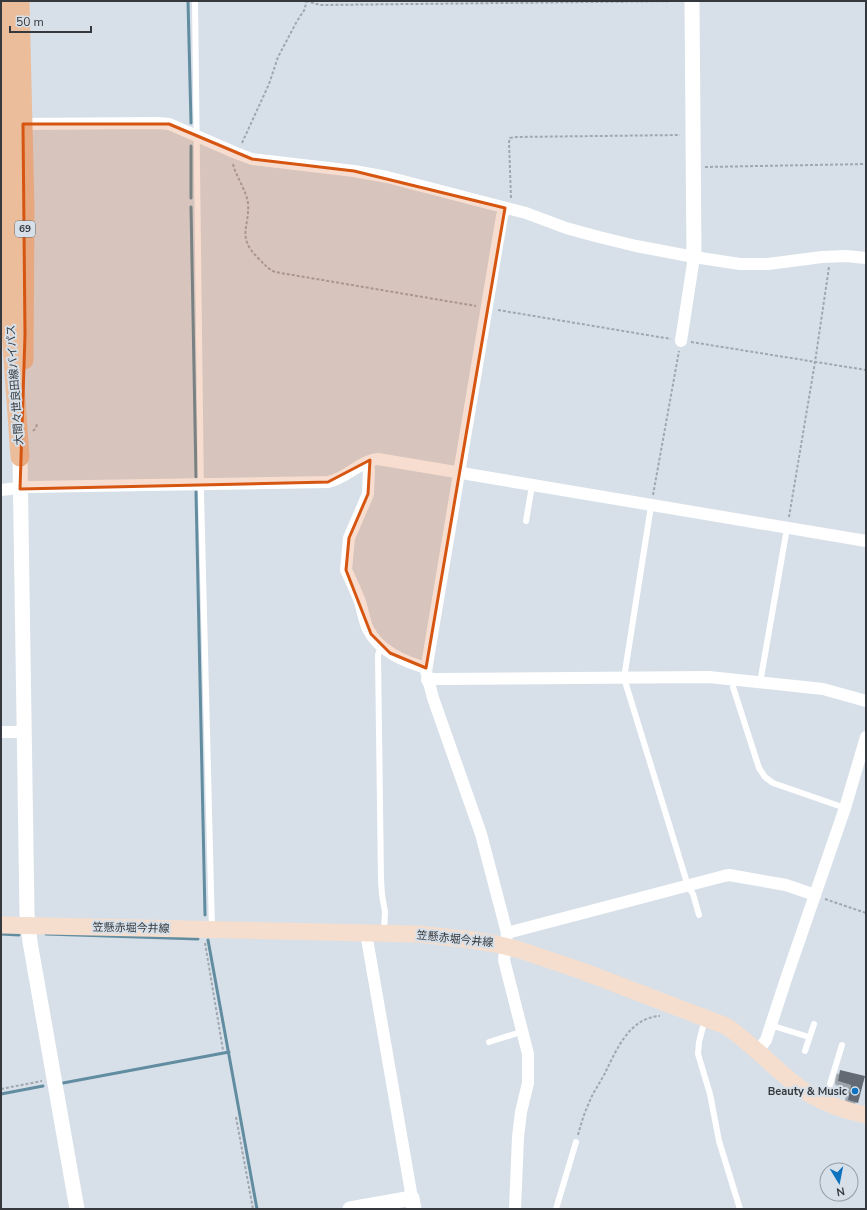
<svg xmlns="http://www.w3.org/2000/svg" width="867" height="1210" font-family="'Nunito Sans','Noto Sans JP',sans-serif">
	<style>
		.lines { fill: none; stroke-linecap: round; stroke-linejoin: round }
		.stream { stroke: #628da0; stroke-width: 3 }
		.building { fill: #636b73; filter: url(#shadow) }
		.path { stroke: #a0a7af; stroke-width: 2; stroke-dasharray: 3 2; stroke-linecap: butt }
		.service { stroke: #fff; stroke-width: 6 }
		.minor { stroke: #fff; stroke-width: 12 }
		.tertiary { stroke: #fff; stroke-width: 15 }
		.secondary { stroke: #f5decd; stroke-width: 17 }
		.primary { stroke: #ebbd9b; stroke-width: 19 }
		.marked { fill: #d65611; fill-opacity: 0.2; stroke: #d65611; stroke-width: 3; stroke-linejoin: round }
		.poi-dot { fill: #0e72be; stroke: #d7e0e9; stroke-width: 1.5 }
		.labels { text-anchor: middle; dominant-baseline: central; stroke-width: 4; stroke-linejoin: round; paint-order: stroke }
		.shield { fill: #d7e0e9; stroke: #666b71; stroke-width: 1 }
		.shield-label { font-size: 10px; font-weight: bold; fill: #35393d }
		.street-label { font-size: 11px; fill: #35393d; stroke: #d7e0e9 }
		.poi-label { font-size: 11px; font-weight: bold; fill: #35393d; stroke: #d7e0e9; text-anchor: end }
	</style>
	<defs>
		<filter id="shadow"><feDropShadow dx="-3.5" dy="3.5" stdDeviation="0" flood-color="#0004"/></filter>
	</defs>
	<rect width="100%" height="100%" fill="#d7e0e9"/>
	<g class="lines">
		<g class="stream">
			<path d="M188,1L191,123"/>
			<path d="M191,146V198"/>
			<path d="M191,207L196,477"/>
			<path d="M196,492L205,915"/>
			<path d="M1,934L19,935"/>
			<path d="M46,934L198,939"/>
			<path d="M208,940L257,1209"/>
			<path d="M63,1083L229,1052"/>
			<path d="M1,1094L43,1086"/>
		</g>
	</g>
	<path class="building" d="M840,1070L865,1076L858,1103L848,1100L851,1085L838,1081Z"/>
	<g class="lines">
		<g class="path">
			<path d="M306,1L320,5L681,1"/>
			<path d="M242,143L269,84L278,57L297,21L305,9L306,1"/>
			<path d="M233,164L234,168C238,179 246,191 248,203C250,227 236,236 258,258C264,264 268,269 275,272L476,306"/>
			<path d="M705,167L866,164"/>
			<path d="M511,198L509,142L510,138L516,137L680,135"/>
			<path d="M498,310L671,339"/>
			<path d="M691,342L866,370"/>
			<path d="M33,431L36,428L37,424"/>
			<path d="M653,495L679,351"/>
			<path d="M789,517L815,362L829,267"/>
			<path d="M825,899L866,913"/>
			<path d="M205,943L223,1050"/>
			<path d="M1,1089L42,1081"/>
			<path d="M236,1117L253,1209"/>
			<path d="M578,1135C581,1124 584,1113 589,1103C593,1092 600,1083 605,1073C617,1049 629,1018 660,1016"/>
		</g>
		<g class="service">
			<path d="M195,1L201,495L212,929"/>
			<path d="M651,506L624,678L688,886L693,894L699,915"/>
			<path d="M526,521L532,486"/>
			<path d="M381,646L378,655L381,880L382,895L385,912L384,932"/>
			<path d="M734,681L733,687L759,768L765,777L773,783L845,808"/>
			<path d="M760,683L787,528"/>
			<path d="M705,1019L699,1042L698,1054L710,1094L719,1141L740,1209"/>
			<path d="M770,1025L809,1037"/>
			<path d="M489,1042L524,1031"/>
			<path d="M805,1051L814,1024"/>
			<path d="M824,1099L827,1094L842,1045"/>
			<path d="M556,1209L576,1142"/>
		</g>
		<g class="minor">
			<path d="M16,124L158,123L169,124L236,153L252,159L354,171L387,177L526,213L566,228L599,237L636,246L694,257L740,264H768L822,257L846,256L866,258"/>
			<path d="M505,208L502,216L426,671L433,698L481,834L507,933L504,960L528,1054V1083L521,1112L518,1137L515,1209"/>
			<path d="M681,341L694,257"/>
			<path d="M367,462L369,470L368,494L349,538L346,570L348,574C352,583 357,593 360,602C363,611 364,621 368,629C379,651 403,661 426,668"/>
			<path d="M1,490L27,487L328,482C346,479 361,460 378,459L866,541"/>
			<path d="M427,680L435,679L709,677L823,689L866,701"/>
			<path d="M1,732H25"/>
			<path d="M366,933L412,1198"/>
			<path d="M507,933L724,876L729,875L786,885L815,895"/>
			<path d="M758,1051L766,1040L787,976L845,808L866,737"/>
		</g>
		<g class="tertiary">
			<path d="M692,1L694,257"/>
			<path d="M20,457L27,914L30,942L77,1209"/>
			<path d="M350,1209L412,1198L414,1209"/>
		</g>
		<path class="secondary" d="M1,925L418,934L472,940L496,944L520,950L582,971L726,1026C751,1043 772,1066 796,1085C816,1100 841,1110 866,1115"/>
		<g class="primary">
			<path d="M5,1V124L11,331L20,457"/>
			<path d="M20,1L25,209L24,360"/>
		</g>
	</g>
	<path class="marked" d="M23,124H169L252,159L354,171L505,208L426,668L390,653L371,634L346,570L349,538L368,494L370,460L328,482L20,489L25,335Z"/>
	<circle class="poi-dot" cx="855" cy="1091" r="4"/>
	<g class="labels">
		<rect class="shield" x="15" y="221" width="20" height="16" rx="3"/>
		<g class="shield-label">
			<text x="25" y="229">69</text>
		</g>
		<g class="street-label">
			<text transform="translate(15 385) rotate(-94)">大間々世良田線バイパス</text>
			<text transform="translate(131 928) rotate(1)">笠懸赤堀今井線</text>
			<text transform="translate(455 939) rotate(6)">笠懸赤堀今井線</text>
		</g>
		<g class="poi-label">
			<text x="847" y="1091">Beauty &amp; Music</text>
		</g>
	</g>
	<rect width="867" height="1210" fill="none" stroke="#35393d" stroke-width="4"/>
	<g transform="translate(839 1182) rotate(170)"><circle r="19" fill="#d7e0e9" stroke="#969da4"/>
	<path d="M0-3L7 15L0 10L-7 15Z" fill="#0e72be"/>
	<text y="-6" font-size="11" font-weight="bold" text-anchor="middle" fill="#35393d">N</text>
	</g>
	<path d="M10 26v6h81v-6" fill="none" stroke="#35393d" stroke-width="2"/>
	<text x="16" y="26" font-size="12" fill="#35393d" stroke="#d7e0e9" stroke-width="3" paint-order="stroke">50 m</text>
</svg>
